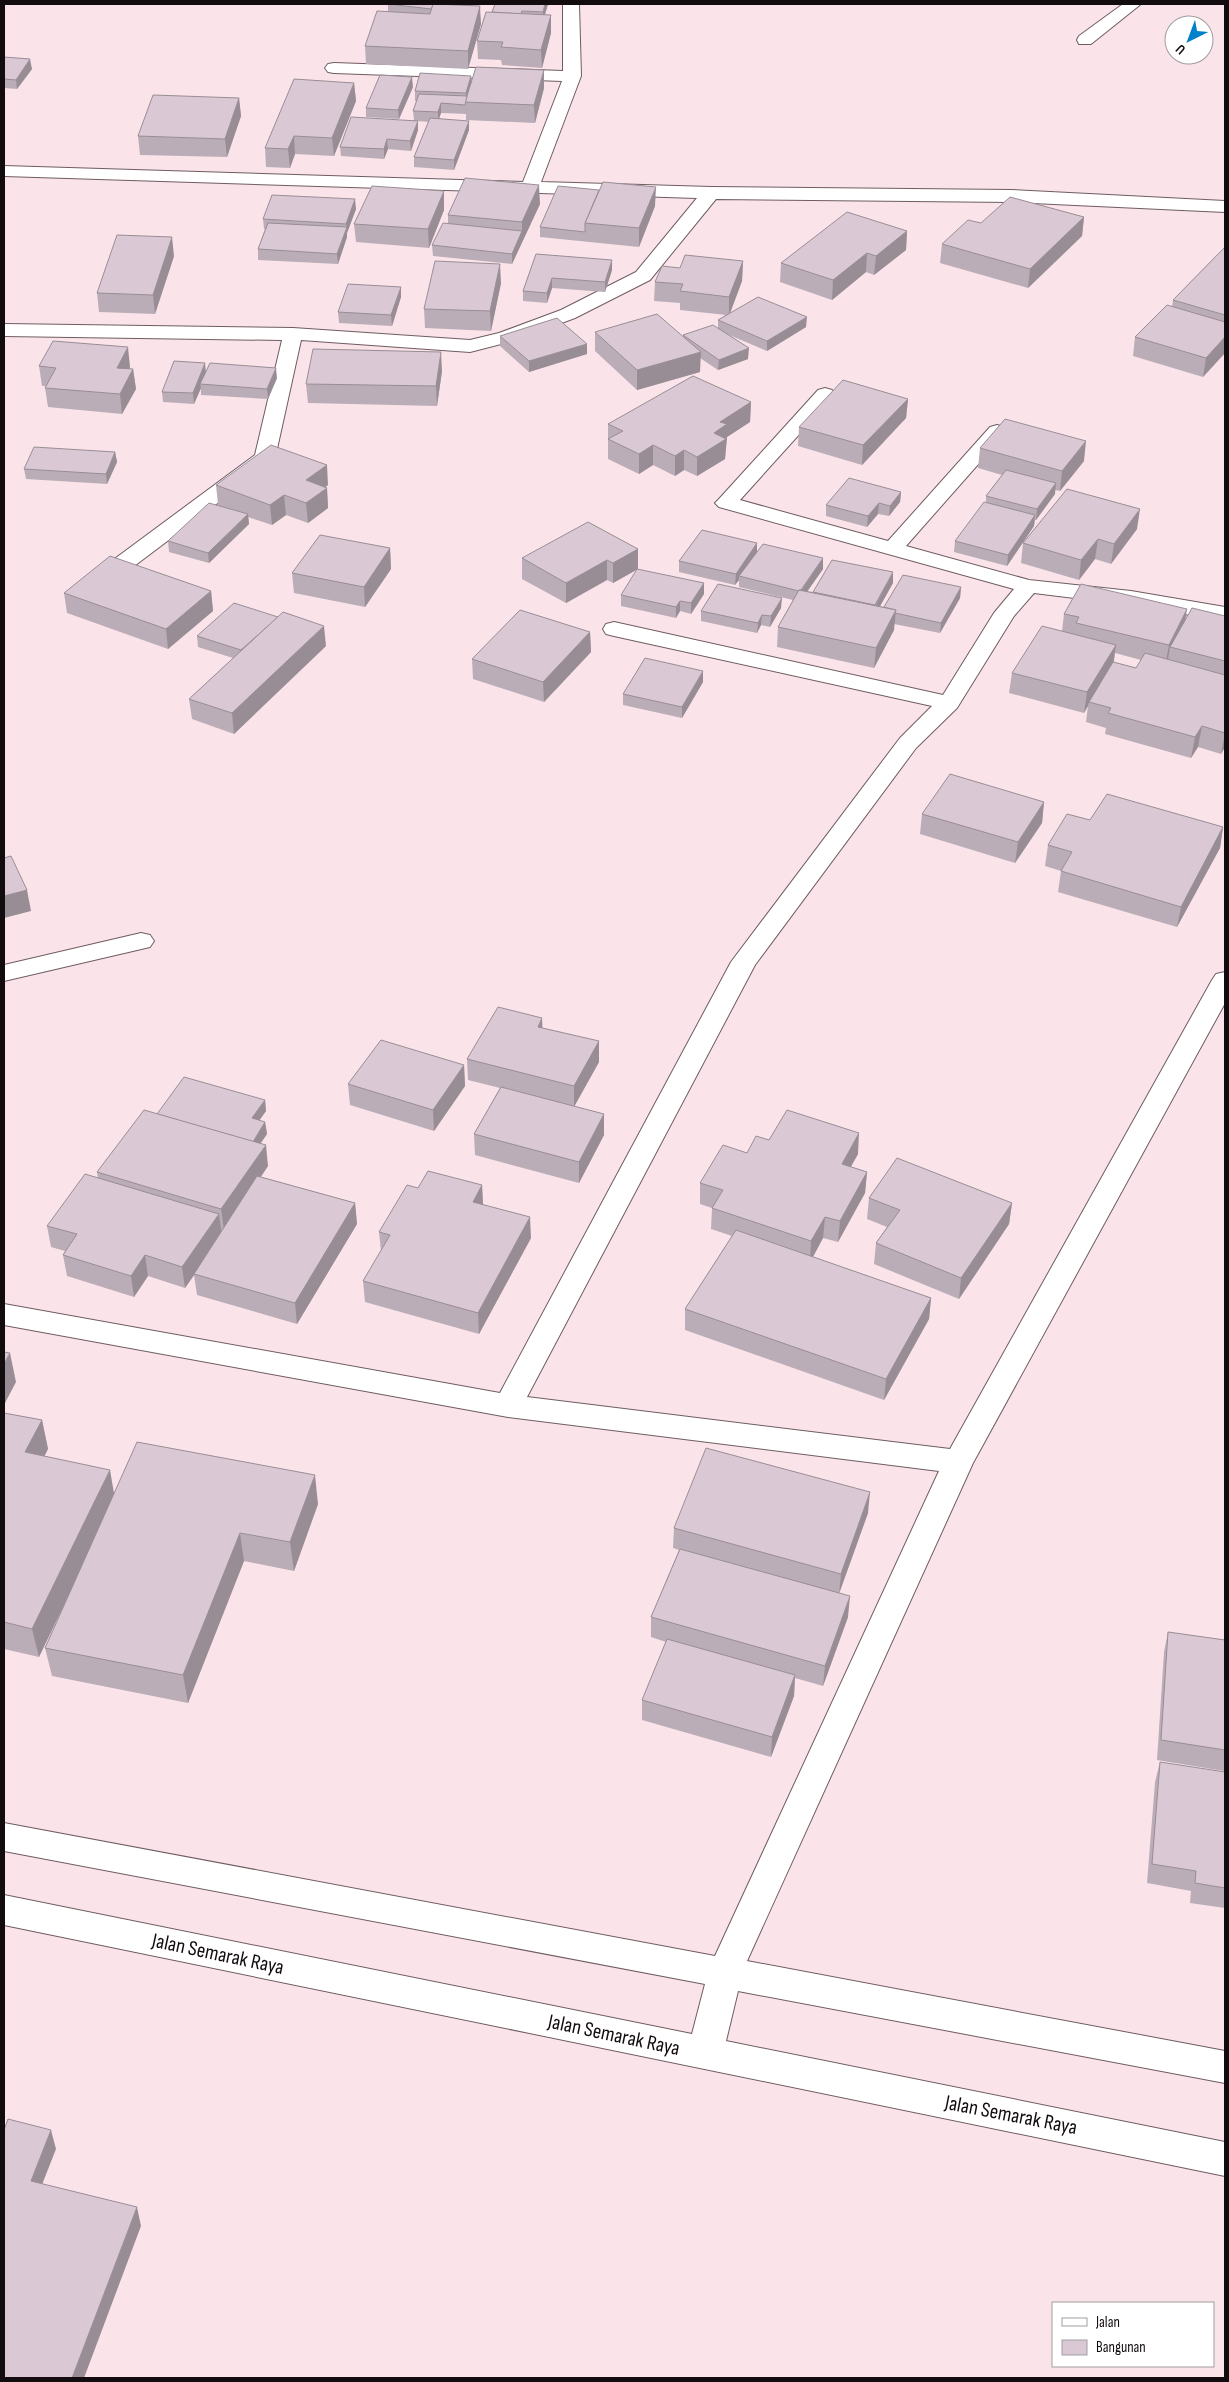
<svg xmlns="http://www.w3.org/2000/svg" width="1229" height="2382" font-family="'Sofia Sans Condensed',sans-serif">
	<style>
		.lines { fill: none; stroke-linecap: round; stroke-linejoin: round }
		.minor-casing { stroke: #6f5c61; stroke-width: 2 }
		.minor { fill: #fff; fill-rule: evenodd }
		.wall { fill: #bbadb7; fill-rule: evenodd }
		.shaded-wall { fill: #998d95 }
		.building { fill: #dac9d5; stroke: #998d95 }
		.labels { text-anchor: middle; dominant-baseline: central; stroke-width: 4; stroke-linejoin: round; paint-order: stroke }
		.near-street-label { font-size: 21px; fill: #130c0e; stroke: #fff }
	</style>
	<rect width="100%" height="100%" fill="#fae4e9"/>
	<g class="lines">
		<g class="minor-casing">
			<g id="minor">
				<path d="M563,4H579L581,76L541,182L711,187L1011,190L1225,201V212L1011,202L716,199L650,280L575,318L513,341L470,352L301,340L275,458L272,462L121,576L113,578L105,576L102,571L105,566L255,455L282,340L4,336V324L293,328L470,340L499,333L561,310L636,272L697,198L4,176V166L523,182L562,81L334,73L328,72L325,68L328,64L334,63L563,71Z"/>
				<path d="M1123,4H1141L1091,44H1079L1077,40L1079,36Z"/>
				<path d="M825,388L832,390L835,394L832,398L740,500L888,541L990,427L997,425L1004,427L1007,431L1004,435L906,546L1029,580L1131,591L1225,607V621L1131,605L1034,593L1014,616L957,708L916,748L755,965L527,1397L950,1449L1212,980L1216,974L1225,972V1003L973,1463L747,1961L1225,2051V2083L738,1991L726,2041L1225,2142V2176L4,1925V1895L692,2034L705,1984L4,1851V1823L715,1956L939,1471L508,1417L4,1325V1304L500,1393L731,962L900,738L932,706L614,636L606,634L603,629L606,624L614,622L943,695L994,613L1014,589L719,507L715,503L719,499L818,390Z"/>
				<path d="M141,933L150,935L154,941L150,947L4,981V965Z"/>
			</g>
		</g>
		<use href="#minor" class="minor"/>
	</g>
	<g class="wall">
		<path d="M388,4H437L481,24L468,69L366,64L365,46L388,12Z"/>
		<path d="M548,4L545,15H551V33L542,68L502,65L501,60L478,59L477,41L492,12Z"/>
		<path d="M4,57L32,69L17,89L4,88Z"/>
		<path d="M471,76V81L544,88L535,123L466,120V114L441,113L439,118L469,130L454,170L414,167V157L429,122L418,121V130L411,151L388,149L384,159L341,156L340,147L414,120L413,111L417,101H415V91Z"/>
		<path d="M354,83L356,101L334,156L295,154L290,168L266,167L265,148Z"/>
		<path d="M413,87L399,119L366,117V108Z"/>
		<path d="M239,98L241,116L227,157L140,155L138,136Z"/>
		<path d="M444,191V210L429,248L356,242L354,224Z"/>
		<path d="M540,204L512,264L433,256L432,245L448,224V215Z"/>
		<path d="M655,206L639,247L540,237V227Z"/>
		<path d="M356,209L347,233V237L338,264L258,260V249L265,229H264L263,219Z"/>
		<path d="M1084,217L1082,236L1028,288L940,263L942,244L981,223Z"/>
		<path d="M907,231L906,250L874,275L866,272L832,300L780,282L781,263Z"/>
		<path d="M1225,247V353L1203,377L1133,356L1135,337L1172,307L1173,300Z"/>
		<path d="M536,254L612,270L605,292L552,288L547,303L523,301V291Z"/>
		<path d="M174,256L155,314L99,312L97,293Z"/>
		<path d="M743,261L742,281L730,313L806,327L767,351L727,334L748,359L718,370L700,358V372L637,390L595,351V332L683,337V335L718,328V320L726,315L680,310V303L654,301L655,282L680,268Z"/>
		<path d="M501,283L491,331L425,328L424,309Z"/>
		<path d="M401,287V297L392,326L339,323L338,312Z"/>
		<path d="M500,336L587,344V354L529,372L500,346Z"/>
		<path d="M39,366L130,367L129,369H133L136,389L122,414L48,407L45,388L46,386H42Z"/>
		<path d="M206,371L277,378L268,399L201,395V388L194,404L163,402L162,392Z"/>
		<path d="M442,371L437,406L308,403L306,384Z"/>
		<path d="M908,399L906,418L862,465L798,446L799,427Z"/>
		<path d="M751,402L750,422L727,437L725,459L697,476L684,470L675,476L653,465L639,474L608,459V424Z"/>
		<path d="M980,448L1084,461L1060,491L1055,490V494L1036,520H1035L1034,526L1007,566L954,552L955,541L986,502V496L1002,475L978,468Z"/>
		<path d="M115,452L117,462L107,484L26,479L24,469Z"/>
		<path d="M216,485H328L325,487L327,488L328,508L308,523L286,515L272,525L248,517L249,524L209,563L169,552L168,541L218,505Z"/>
		<path d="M901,492L900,502L889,516L878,514L867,527L826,516V505Z"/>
		<path d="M1137,529L1111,564L1095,559L1079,580L1021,563L1023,543Z"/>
		<path d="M757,543V552L823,569L807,591L813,592L893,583L880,606L884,607L961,587L960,598L940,633L894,624V630L874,668L777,647L778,627L793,600L739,587V580L735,585L679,572V561Z"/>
		<path d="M390,548L391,569L365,607L294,593L292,573Z"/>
		<path d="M638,549V569L613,583L607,580L566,603L522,579V558Z"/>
		<path d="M211,591L213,611L168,649L67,613L64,593Z"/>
		<path d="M704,594L691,614L680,611L676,618L621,606V595Z"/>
		<path d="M781,608L770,627L761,625L757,633L701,621V611Z"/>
		<path d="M1064,614L1185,620L1225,616V747L1221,754L1198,747L1191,758L1105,734L1106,728L1086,722L1088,706L1084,713L1009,693L1012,673L1062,631ZM1115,653L1141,660L1136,668L1114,662Z"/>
		<path d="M590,632L591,652L544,702L473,679L472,659Z"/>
		<path d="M197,636L326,646L234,734L192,719L189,699L233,658L198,647Z"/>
		<path d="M703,682L682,718L623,705V694Z"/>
		<path d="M1044,802L1042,823L1015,863L920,834L922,814Z"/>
		<path d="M1090,820L1223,827L1220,848L1177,927L1058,892L1061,871L1045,866L1048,845Z"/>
		<path d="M542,1028L599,1041V1062L574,1106L604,1135L579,1183L475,1155L474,1134L500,1088L468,1080L467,1059Z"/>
		<path d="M464,1065L465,1086L434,1131L350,1105L348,1084Z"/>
		<path d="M265,1100L266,1111L259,1121L265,1122L267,1134L260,1144L268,1166L261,1177L355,1203L357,1224L297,1324L197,1295L194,1275L185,1288L148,1276L134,1297L67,1276L63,1255L65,1251L51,1247L47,1226L98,1178L97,1172L157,1114Z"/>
		<path d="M769,1140L858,1154L851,1167L867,1172L865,1193L838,1242L823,1238L813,1257L931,1298L929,1319L884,1400L685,1330V1309L732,1236L711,1229L712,1208L700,1204V1183L747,1153Z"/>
		<path d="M482,1185L483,1204L531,1238L479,1334L365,1302L363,1281L381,1251L379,1232L418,1188Z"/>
		<path d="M869,1198L1012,1203L1009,1224L959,1299L874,1264L876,1243L887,1227L867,1219Z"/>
		<path d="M4,1413L42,1420L48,1449L44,1456L114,1494L318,1504L294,1571L244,1561L188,1703L52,1676L45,1648L70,1592L39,1657L4,1649Z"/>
		<path d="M868,1513L839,1593L848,1617L823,1686L795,1678L794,1696L771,1757L642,1720V1700L666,1642L651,1637V1617L679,1550L673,1548L674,1528Z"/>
		<path d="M1168,1632L1225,1640V1765L1224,1771L1157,1760L1164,1652Z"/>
		<path d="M1160,1762L1225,1816V1908L1190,1903L1191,1891L1147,1883L1155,1782Z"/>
	</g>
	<g class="shaded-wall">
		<path d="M545,4H548L543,21V12Z"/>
		<path d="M480,6L481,24L468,69V51Z"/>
		<path d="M551,15V33L542,68L541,50Z"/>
		<path d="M30,59L32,69L17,89L16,80Z"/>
		<path d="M544,70V88L535,123L534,105Z"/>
		<path d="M471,76L472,85L467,103L466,93Z"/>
		<path d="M412,77L413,87L399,119L398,110Z"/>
		<path d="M354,83L356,101L334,156L332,138Z"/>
		<path d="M239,98L241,116L227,157L225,139Z"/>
		<path d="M441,103V113L438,122V112Z"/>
		<path d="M418,121V130L411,151L410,141Z"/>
		<path d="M469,121V130L454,170V160Z"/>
		<path d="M294,136L295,154L290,168L288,149Z"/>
		<path d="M387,139L388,149L384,159V149Z"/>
		<path d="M539,185L540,204L512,264V254L522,231V222Z"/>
		<path d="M656,187L655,206L639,247V228Z"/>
		<path d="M444,191V210L429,248L428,229Z"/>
		<path d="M355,199L356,209L347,233V237L338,264L337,254L347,228L346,224Z"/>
		<path d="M1084,217L1082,236L1028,288L1030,269Z"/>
		<path d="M907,231L906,250L874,275L876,256Z"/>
		<path d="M172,237L174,256L155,314L153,295Z"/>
		<path d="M867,253L866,272L832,300L833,280Z"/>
		<path d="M612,260V270L605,292V282Z"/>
		<path d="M743,261L742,281L729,316V297Z"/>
		<path d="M500,264L501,283L491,331L490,311Z"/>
		<path d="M552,278V288L547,303V293Z"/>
		<path d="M401,287V297L392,326L391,315Z"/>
		<path d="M807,317L806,327L767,351V341Z"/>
		<path d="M1225,337V353L1203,377L1206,358Z"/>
		<path d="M587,344V354L529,372V361Z"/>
		<path d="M128,347L130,367L120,387L117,368Z"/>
		<path d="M749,348L748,359L718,370L719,360Z"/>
		<path d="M441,352L442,371L437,406L436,386Z"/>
		<path d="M701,352L700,372L637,390V370Z"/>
		<path d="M205,363L206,373L200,384L201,388L194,404L193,393Z"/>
		<path d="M276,368L277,378L268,399L267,389Z"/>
		<path d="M133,369L136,389L122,414L120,394Z"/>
		<path d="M908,399L906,418L862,465L863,445Z"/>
		<path d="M751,402L750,422L727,437L725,459L697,476V457L714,433L720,422Z"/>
		<path d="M1086,441L1084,461L1060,491L1062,471Z"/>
		<path d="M653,445V465L639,474V454Z"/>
		<path d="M684,450V470L675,476V456Z"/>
		<path d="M115,452L117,462L107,484L106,474Z"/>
		<path d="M327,465L328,485L308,500L306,480Z"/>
		<path d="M1056,483L1055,494L1036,520L1037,509Z"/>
		<path d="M327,488L328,508L308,523L306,503Z"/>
		<path d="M901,492L900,502L889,516L890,506Z"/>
		<path d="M284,495L286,515L272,525L270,505Z"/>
		<path d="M879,503L878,514L867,527L868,516Z"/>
		<path d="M1140,509L1137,529L1111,564L1114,544Z"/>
		<path d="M248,514L249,524L209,563L208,553Z"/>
		<path d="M1035,515L1034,526L1007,566L1008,555Z"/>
		<path d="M1098,539L1095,559L1079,580L1081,560Z"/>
		<path d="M757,543V554L739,576V580L735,585L736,574Z"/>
		<path d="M390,548L391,569L365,607L364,587Z"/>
		<path d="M638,549V569L613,583V563Z"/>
		<path d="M823,558V569L800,602L801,591Z"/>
		<path d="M607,560V580L566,603V583Z"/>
		<path d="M893,572V583L874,617L875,607Z"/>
		<path d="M704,583V594L691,614V603Z"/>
		<path d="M961,587L960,598L940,633L941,623Z"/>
		<path d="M211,591L213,611L168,649L166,629Z"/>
		<path d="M782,598L781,608L770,627L771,616Z"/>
		<path d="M680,601V611L676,618V607Z"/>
		<path d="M1187,609L1184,630L1170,647L1168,660L1165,666L1169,645Z"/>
		<path d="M896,610L894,630L874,668L876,648Z"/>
		<path d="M762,615L761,625L757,633L758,623Z"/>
		<path d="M324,626L326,646L234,734L232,713Z"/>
		<path d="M590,632L591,652L544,702L543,682Z"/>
		<path d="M1116,645L1113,665L1089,702L1088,706L1084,713L1087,692Z"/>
		<path d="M703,671V682L682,718V707Z"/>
		<path d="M1202,726L1198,747L1191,758L1195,737Z"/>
		<path d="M1225,733V747L1221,754Z"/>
		<path d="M1044,802L1042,823L1015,863L1018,842Z"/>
		<path d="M1223,827L1220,848L1177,927L1181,907Z"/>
		<path d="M27,890L31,911L4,918V896Z"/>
		<path d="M542,1018L543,1039L538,1027Z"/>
		<path d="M599,1041V1062L574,1107V1086Z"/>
		<path d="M464,1065L465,1086L434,1131L433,1110Z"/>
		<path d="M265,1100L266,1111L253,1129L252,1118Z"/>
		<path d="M604,1114V1135L579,1183V1162Z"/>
		<path d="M265,1122L267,1134L252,1156L251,1144Z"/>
		<path d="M859,1133L858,1154L840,1185L842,1164Z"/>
		<path d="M266,1145L268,1166L224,1230L221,1209Z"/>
		<path d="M867,1172L865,1193L838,1242L840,1221Z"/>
		<path d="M482,1185L483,1206L473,1202Z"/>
		<path d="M355,1203L357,1224L297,1324L295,1303Z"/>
		<path d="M1012,1203L1009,1224L959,1299L961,1278Z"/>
		<path d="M219,1214L222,1235L185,1288L182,1267Z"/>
		<path d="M530,1217L531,1238L479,1334L478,1313Z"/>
		<path d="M825,1217L823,1238L810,1262L811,1241Z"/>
		<path d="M145,1255L148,1276L134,1297L131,1276Z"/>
		<path d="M931,1298L929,1319L884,1400L886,1379Z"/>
		<path d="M10,1353L16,1382L4,1405V1364Z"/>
		<path d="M42,1420L48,1449L32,1481L25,1452Z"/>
		<path d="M110,1470L115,1499L39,1657L32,1629Z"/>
		<path d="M315,1475L318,1504L294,1571L290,1542Z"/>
		<path d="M870,1492L868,1513L839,1594L841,1574Z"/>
		<path d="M240,1533L244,1561L188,1703L183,1675Z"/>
		<path d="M850,1596L848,1617L823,1686L825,1666Z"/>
		<path d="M795,1675L794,1696L771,1757L772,1737Z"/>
		<path d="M51,2130L56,2149L36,2200L31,2181Z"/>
		<path d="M137,2207L141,2226L84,2378H72Z"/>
	</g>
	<g class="building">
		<path d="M388,4H434L431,9Z"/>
		<path d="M433,4L480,6L468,51L365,46L377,11L430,14Z"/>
		<path d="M495,4H545L543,12L522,11L521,14L492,12Z"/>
		<path d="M486,12L551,15L541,50L501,47L503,42L477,41Z"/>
		<path d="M4,57L30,59L16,80L4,79Z"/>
		<path d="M476,67L544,70L534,105L465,102Z"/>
		<path d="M420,73L471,76L466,93L415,91Z"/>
		<path d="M380,75L412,77L398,110L366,108Z"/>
		<path d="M294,79L354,83L332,138L294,136L288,149L265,148Z"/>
		<path d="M419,94L467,96L465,105L441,103L438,112L413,111Z"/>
		<path d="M153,95L239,98L225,139L138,136Z"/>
		<path d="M351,117L418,121L410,141L387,139L384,149L340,147Z"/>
		<path d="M430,118L469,121L454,160L414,157Z"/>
		<path d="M465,178L539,185L522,222L448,215Z"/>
		<path d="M603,182L656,187L639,228L585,223Z"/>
		<path d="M372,186L444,191L428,229L354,224Z"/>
		<path d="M558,186L599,190L585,223V232L540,227Z"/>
		<path d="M272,195L355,199L346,224L263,219Z"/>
		<path d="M1010,197L1084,217L1030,269L942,244L968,220L981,223Z"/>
		<path d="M847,212L907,231L876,256L867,253L833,280L781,263Z"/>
		<path d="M268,223L347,227L337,254L258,249Z"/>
		<path d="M443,223L522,231L512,254L432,245Z"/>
		<path d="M117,235L172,237L153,295L97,293Z"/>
		<path d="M1225,247V315L1173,300Z"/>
		<path d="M536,254L612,260L605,282L552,278L547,293L523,291Z"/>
		<path d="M685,255L743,261L729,297L680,291L683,284L655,282L662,266L680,268Z"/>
		<path d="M435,261L500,264L490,311L424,309Z"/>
		<path d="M348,284L401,287L391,315L338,312Z"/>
		<path d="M758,297L807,317L767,341L718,320Z"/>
		<path d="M1167,305L1225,322V337L1206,358L1135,337Z"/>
		<path d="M657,314L701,352L637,370L595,332Z"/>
		<path d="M557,318L587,344L529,361L500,336Z"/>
		<path d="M713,325L749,348L719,360L683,335Z"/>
		<path d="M53,341L128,347L117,368L133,369L120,394L45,388L56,368L39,366Z"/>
		<path d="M313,349L441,352L436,386L306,384Z"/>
		<path d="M174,361L205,363L193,393L162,392Z"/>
		<path d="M210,363L276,368L267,389L200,384Z"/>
		<path d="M693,376L751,402L720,422L727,424L714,433L726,439L697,457L684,450L675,456L653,445L639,454L608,439L623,431L608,424Z"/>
		<path d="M843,380L908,399L863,445L799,427Z"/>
		<path d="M1005,419L1086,441L1062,471L980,448Z"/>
		<path d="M271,445L327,465L306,480L327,488L306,503L284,495L270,505L216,485Z"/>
		<path d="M34,447L115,452L106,474L24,469Z"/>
		<path d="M1006,470L1056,483L1037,509L986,496Z"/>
		<path d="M849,478L901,492L890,506L879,503L868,516L826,505Z"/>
		<path d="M1067,489L1140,509L1114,544L1098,539L1081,560L1023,543Z"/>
		<path d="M984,502L1035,515L1008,555L955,541Z"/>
		<path d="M209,503L248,514L208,553L168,541Z"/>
		<path d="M588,522L638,549L613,563L607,560L566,583L522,558Z"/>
		<path d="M702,530L757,543L736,574L679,561Z"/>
		<path d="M320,535L390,548L364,587L292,573Z"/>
		<path d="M763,544L823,558L801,590H799V591L739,576Z"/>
		<path d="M110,556L211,591L166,629L64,593Z"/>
		<path d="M832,560L893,572L875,605L813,592Z"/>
		<path d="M637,569L704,583L691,603L680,601L676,607L621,595Z"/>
		<path d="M903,575L961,587L941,623L895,613L896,610L884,607Z"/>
		<path d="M718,584L782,598L771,616L762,615L758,623L701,611Z"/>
		<path d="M1081,584L1187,609L1169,645L1076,623L1079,617L1064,614Z"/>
		<path d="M799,590L896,610L876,648L778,627Z"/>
		<path d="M234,603L278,617L241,650L197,636Z"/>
		<path d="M1192,608L1225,616V661L1170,647Z"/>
		<path d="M520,610L590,632L543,682L472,659Z"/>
		<path d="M283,612L324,626L232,713L189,699Z"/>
		<path d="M1042,626L1116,645L1087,692L1012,673Z"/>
		<path d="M1145,653L1225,675V733L1202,726L1195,737L1108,713L1111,708L1089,702L1113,662L1136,668Z"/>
		<path d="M645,658L703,671L682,707L623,694Z"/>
		<path d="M950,774L1044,802L1018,842L922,814Z"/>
		<path d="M1107,794L1223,827L1181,907L1061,871L1072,852L1048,845L1067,814L1090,820Z"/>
		<path d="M11,856L27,890L4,896V858Z"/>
		<path d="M498,1007L542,1018L538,1027L599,1041L574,1086L467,1059Z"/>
		<path d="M381,1040L464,1065L433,1110L348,1084Z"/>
		<path d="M184,1077L265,1100L252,1118L265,1122L253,1142L157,1114Z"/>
		<path d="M501,1087L604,1114L579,1162L474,1134Z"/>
		<path d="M144,1110L266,1145L221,1209L97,1172Z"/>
		<path d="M787,1110L859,1133L842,1164L867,1172L840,1221L825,1217L811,1241L712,1208L723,1190L700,1183L723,1145L747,1153L756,1136L769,1140Z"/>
		<path d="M897,1158L1012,1203L961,1278L876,1243L900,1210L869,1198Z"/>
		<path d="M428,1171L482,1185L473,1202L530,1217L478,1313L363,1281L390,1235L379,1232L407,1185L418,1188Z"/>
		<path d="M85,1174L219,1214L182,1267L145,1255L131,1276L63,1255L77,1234L47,1226Z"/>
		<path d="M257,1176L355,1203L295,1303L194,1274Z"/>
		<path d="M736,1230L931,1298L886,1379L685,1309Z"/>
		<path d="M4,1352L10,1353L4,1364Z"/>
		<path d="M4,1413L42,1420L25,1452L110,1470L32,1629L4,1622Z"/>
		<path d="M137,1442L315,1475L290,1542L240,1533L183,1675L45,1648Z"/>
		<path d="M706,1448L870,1492L841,1574L674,1528Z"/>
		<path d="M680,1549L850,1596L825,1666L651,1617Z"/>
		<path d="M1168,1632L1225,1640V1750L1161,1740Z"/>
		<path d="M667,1639L795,1675L772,1737L642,1700Z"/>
		<path d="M1160,1762L1225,1772V1888L1195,1883L1196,1871L1152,1864Z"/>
		<path d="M8,2119L51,2130L31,2181L137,2207L72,2378H4V2130Z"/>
	</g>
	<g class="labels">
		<g class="near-street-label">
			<text transform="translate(218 1954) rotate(12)">Jalan Semarak Raya</text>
			<text transform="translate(614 2035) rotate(12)">Jalan Semarak Raya</text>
			<text transform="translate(1011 2115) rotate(11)">Jalan Semarak Raya</text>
		</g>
	</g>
	<rect width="1229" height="2382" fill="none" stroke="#130c0e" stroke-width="10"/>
	<rect x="1052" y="2302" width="162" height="65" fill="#ffffff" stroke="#a19e9f"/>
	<rect x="1062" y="2318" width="25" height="8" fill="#ffffff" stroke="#a19e9f"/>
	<text x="1096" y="2327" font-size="15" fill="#130c0e">Jalan</text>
	<rect x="1062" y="2340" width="25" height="15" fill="#dac9d5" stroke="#a19e9f"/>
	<text x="1096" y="2352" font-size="15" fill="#130c0e">Bangunan</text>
	<g transform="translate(1189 40) rotate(222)"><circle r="24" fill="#ffffff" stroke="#a19e9f"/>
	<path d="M0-4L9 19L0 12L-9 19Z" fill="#0081c9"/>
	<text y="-8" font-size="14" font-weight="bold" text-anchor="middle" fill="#130c0e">U</text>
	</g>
</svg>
